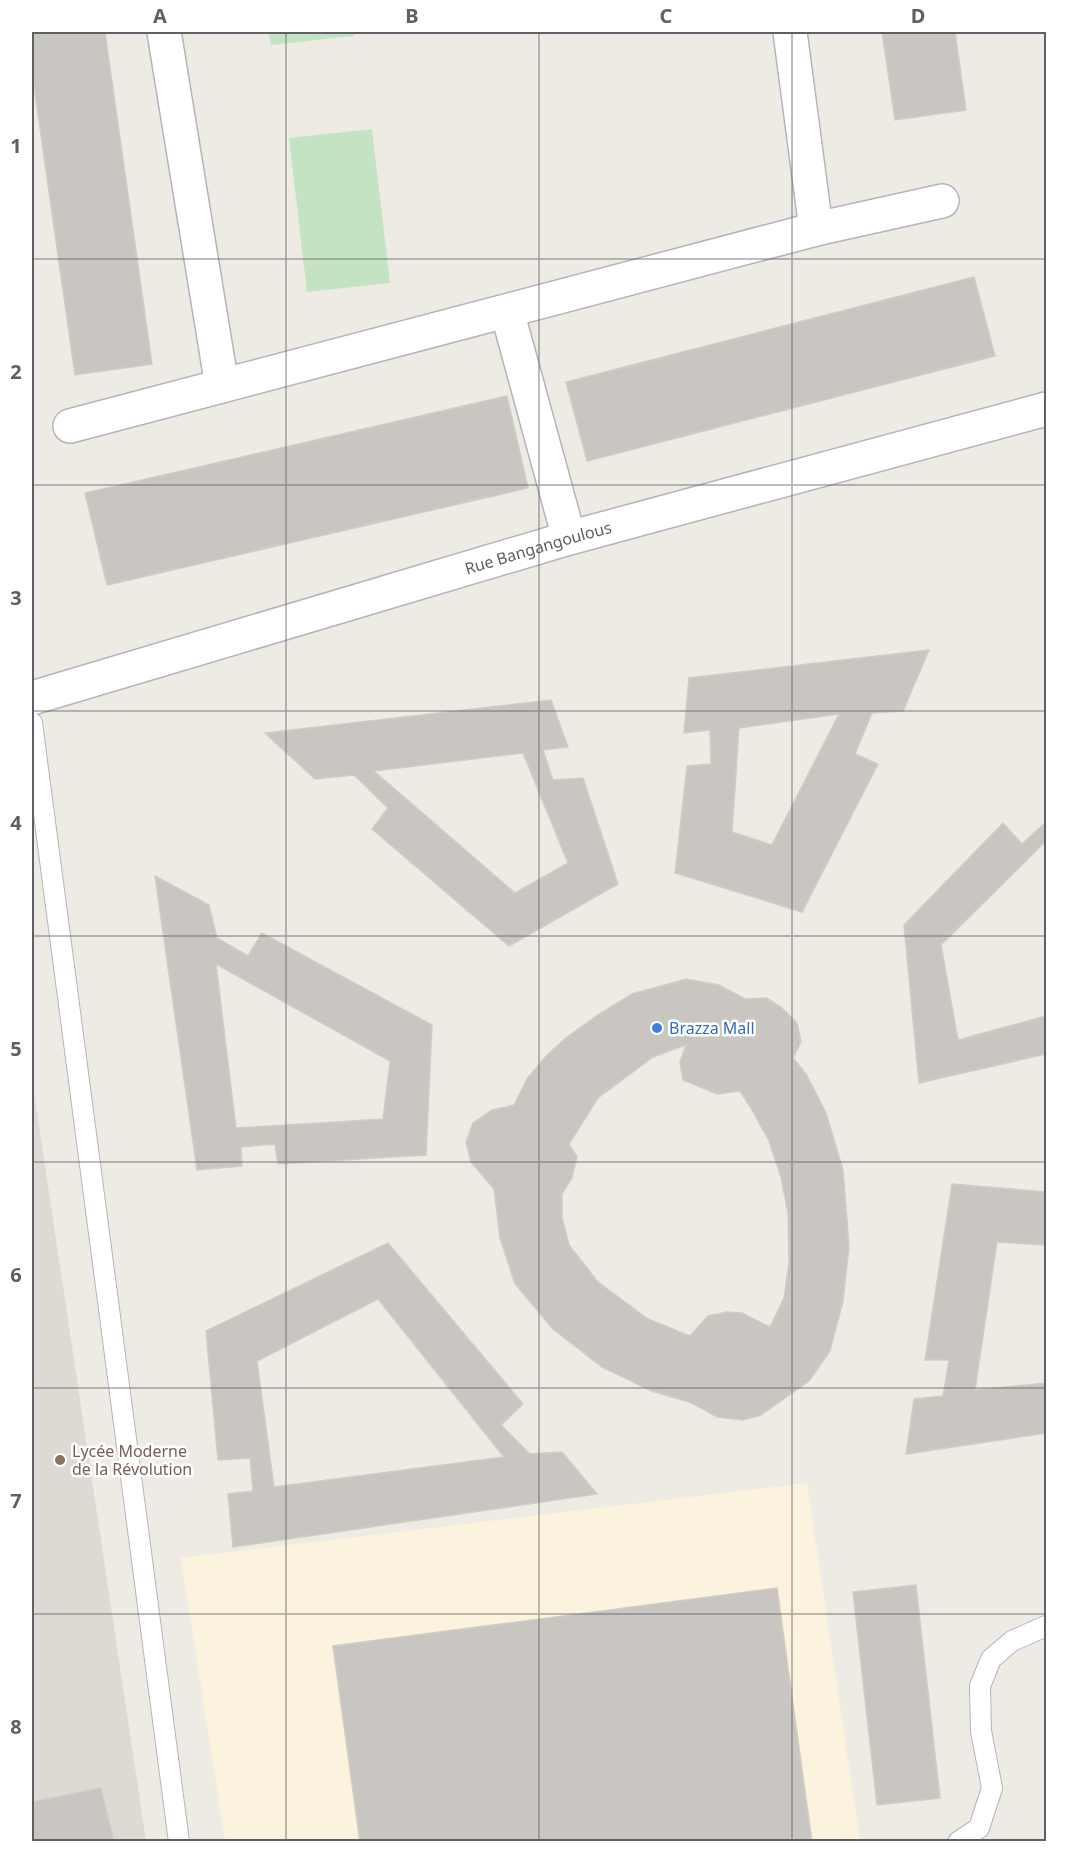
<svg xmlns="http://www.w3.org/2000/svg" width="1078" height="1873" font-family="'Noto Sans',sans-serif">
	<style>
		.commercial { fill: #fbf3dd }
		.education { fill: #dddad3 }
		.green { fill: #c4e3c3 }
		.building { fill: #c9c6c2; stroke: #d2cdc4; stroke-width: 1.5; fill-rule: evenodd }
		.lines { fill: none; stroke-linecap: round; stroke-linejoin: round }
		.service-casing { stroke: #b2b5b9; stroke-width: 22 }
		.minor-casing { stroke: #b2b5b9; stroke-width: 36 }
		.tertiary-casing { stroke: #b2b5b9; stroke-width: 36 }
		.service { stroke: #fff; stroke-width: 20 }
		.minor { stroke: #fff; stroke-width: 33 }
		.tertiary { stroke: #fff; stroke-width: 33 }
		.grid { fill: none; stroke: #5d6064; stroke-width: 1.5; stroke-opacity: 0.55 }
		.shop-dot { fill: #3f7fe0; stroke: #fff; stroke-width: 2 }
		.education-dot { fill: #8d6e63; stroke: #fff; stroke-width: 2 }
		.labels { text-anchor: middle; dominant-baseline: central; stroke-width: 5; stroke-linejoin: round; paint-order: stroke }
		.street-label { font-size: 16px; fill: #5d6064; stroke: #fff }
		.shop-label { font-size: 16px; fill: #366cbe; stroke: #fff; text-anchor: start }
		.education-label { font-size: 16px; fill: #785e54; stroke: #fff; text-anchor: start }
		.neatline { fill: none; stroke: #5d6064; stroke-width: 2 }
		.grid-label { font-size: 20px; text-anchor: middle; font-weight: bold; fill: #5d6064 }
	</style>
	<rect width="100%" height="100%" fill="#eeebe5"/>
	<path class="commercial" d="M807,1483L860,1841H225L181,1558Z"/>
	<path class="education" d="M32,1079L146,1841H32Z"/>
	<g class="green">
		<path d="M269,32H353L354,36L271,45Z"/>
		<path d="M372,129L390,283L307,292L289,138Z"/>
	</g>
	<g class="building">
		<path d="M32,32H105L152,364L75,375L32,72Z"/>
		<path d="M882,32H955L966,110L895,120Z"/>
		<path d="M974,277L995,356L587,461L566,382Z"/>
		<path d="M507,396L528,488L107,585L85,493Z"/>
		<path d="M929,650L903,711L872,713L855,754L878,764L802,912L675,873L687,766L711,764L710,730L684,733L689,678ZM839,714L772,845L732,832L739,728Z"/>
		<path d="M551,700L568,747L543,750L553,780L583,778L618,884L509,946L372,829L388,808L354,775L315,779L265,733ZM523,753L568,863L515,893L374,771Z"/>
		<path d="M1046,822V841L941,945L958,1040L1046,1016V1054L919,1083L904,925L1003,823L1022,844Z"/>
		<path d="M155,876L209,905L217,938L248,956L262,933L432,1025L426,1155L278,1164L275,1144L241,1147L242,1166L197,1170ZM216,964L390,1061L383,1119L236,1128Z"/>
		<path d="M686,979L719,985L745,999L767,998L782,1008L797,1023L801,1042L793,1058L806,1074L826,1113L843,1170L849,1246L843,1301L830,1351L809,1381L761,1415L743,1420L717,1417L692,1403L652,1391L602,1367L553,1329L515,1284L500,1238L494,1189L471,1162L466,1142L473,1123L492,1110L514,1105L527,1079L547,1055L567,1037L598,1015L632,994ZM686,1045L680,1062L683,1080L717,1094L740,1091L751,1108L769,1141L781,1177L788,1213L789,1262L784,1298L770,1327L742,1313L727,1312L708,1316L690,1336L648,1319L598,1282L569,1245L562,1217V1194L572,1178L577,1157L569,1144L598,1098L653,1057Z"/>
		<path d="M952,1184L1046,1192V1245L997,1242L975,1390L1046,1383V1433L906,1454L914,1399L943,1396L949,1360H925Z"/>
		<path d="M388,1243L523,1404L501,1425L530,1454L562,1452L597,1494L233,1547L228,1494L253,1491L250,1458L218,1460L206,1331ZM378,1299L504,1457L274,1487L257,1361Z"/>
		<path d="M916,1585L940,1798L877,1805L853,1592Z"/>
		<path d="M777,1588L812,1842H360L333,1646Z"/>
		<path d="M101,1788L114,1842H32V1802Z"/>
	</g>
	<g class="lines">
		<g class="service-casing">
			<g id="service">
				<path d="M32,723L179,1842"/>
				<path d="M958,1842L979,1828L992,1788L981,1731L980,1686L991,1659L1012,1641L1046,1626"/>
			</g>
		</g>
		<g class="minor-casing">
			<g id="minor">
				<path d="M164,32L222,386"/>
				<path d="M790,32L816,229"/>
				<path d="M507,311L569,538"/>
				<path d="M70,426L816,229L942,201"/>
			</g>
		</g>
		<g class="tertiary-casing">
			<g id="tertiary">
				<path id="s1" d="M32,698L569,538L1046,409"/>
			</g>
		</g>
		<use href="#service" class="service"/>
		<use href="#minor" class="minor"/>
		<use href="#tertiary" class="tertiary"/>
	</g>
	<path class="grid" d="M286,32V1842M539,32V1842M792,32V1842M32,259H1046M32,485H1046M32,711H1046M32,936H1046M32,1162H1046M32,1388H1046M32,1614H1046"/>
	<circle class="shop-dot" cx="657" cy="1028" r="6"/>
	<circle class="education-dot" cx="60" cy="1460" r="6"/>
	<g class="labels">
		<g class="street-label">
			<text stroke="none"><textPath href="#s1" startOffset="528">Rue Bangangoulous</textPath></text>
		</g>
		<g class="shop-label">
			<text x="669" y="1028">Brazza Mall</text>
		</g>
		<g class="education-label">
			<text x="72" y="1451">Lycée Moderne<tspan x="72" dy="18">de la Révolution</tspan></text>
		</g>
	</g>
	<rect width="1078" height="1873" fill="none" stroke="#ffffff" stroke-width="66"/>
	<rect x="33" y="33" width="1012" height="1807" class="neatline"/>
	<g class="grid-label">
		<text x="160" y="23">A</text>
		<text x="412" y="23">B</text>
		<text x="666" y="23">C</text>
		<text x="918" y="23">D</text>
		<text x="16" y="153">1</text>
		<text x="16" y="379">2</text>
		<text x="16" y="605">3</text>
		<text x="16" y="830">4</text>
		<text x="16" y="1056">5</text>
		<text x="16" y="1282">6</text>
		<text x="16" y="1508">7</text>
		<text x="16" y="1734">8</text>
	</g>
</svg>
